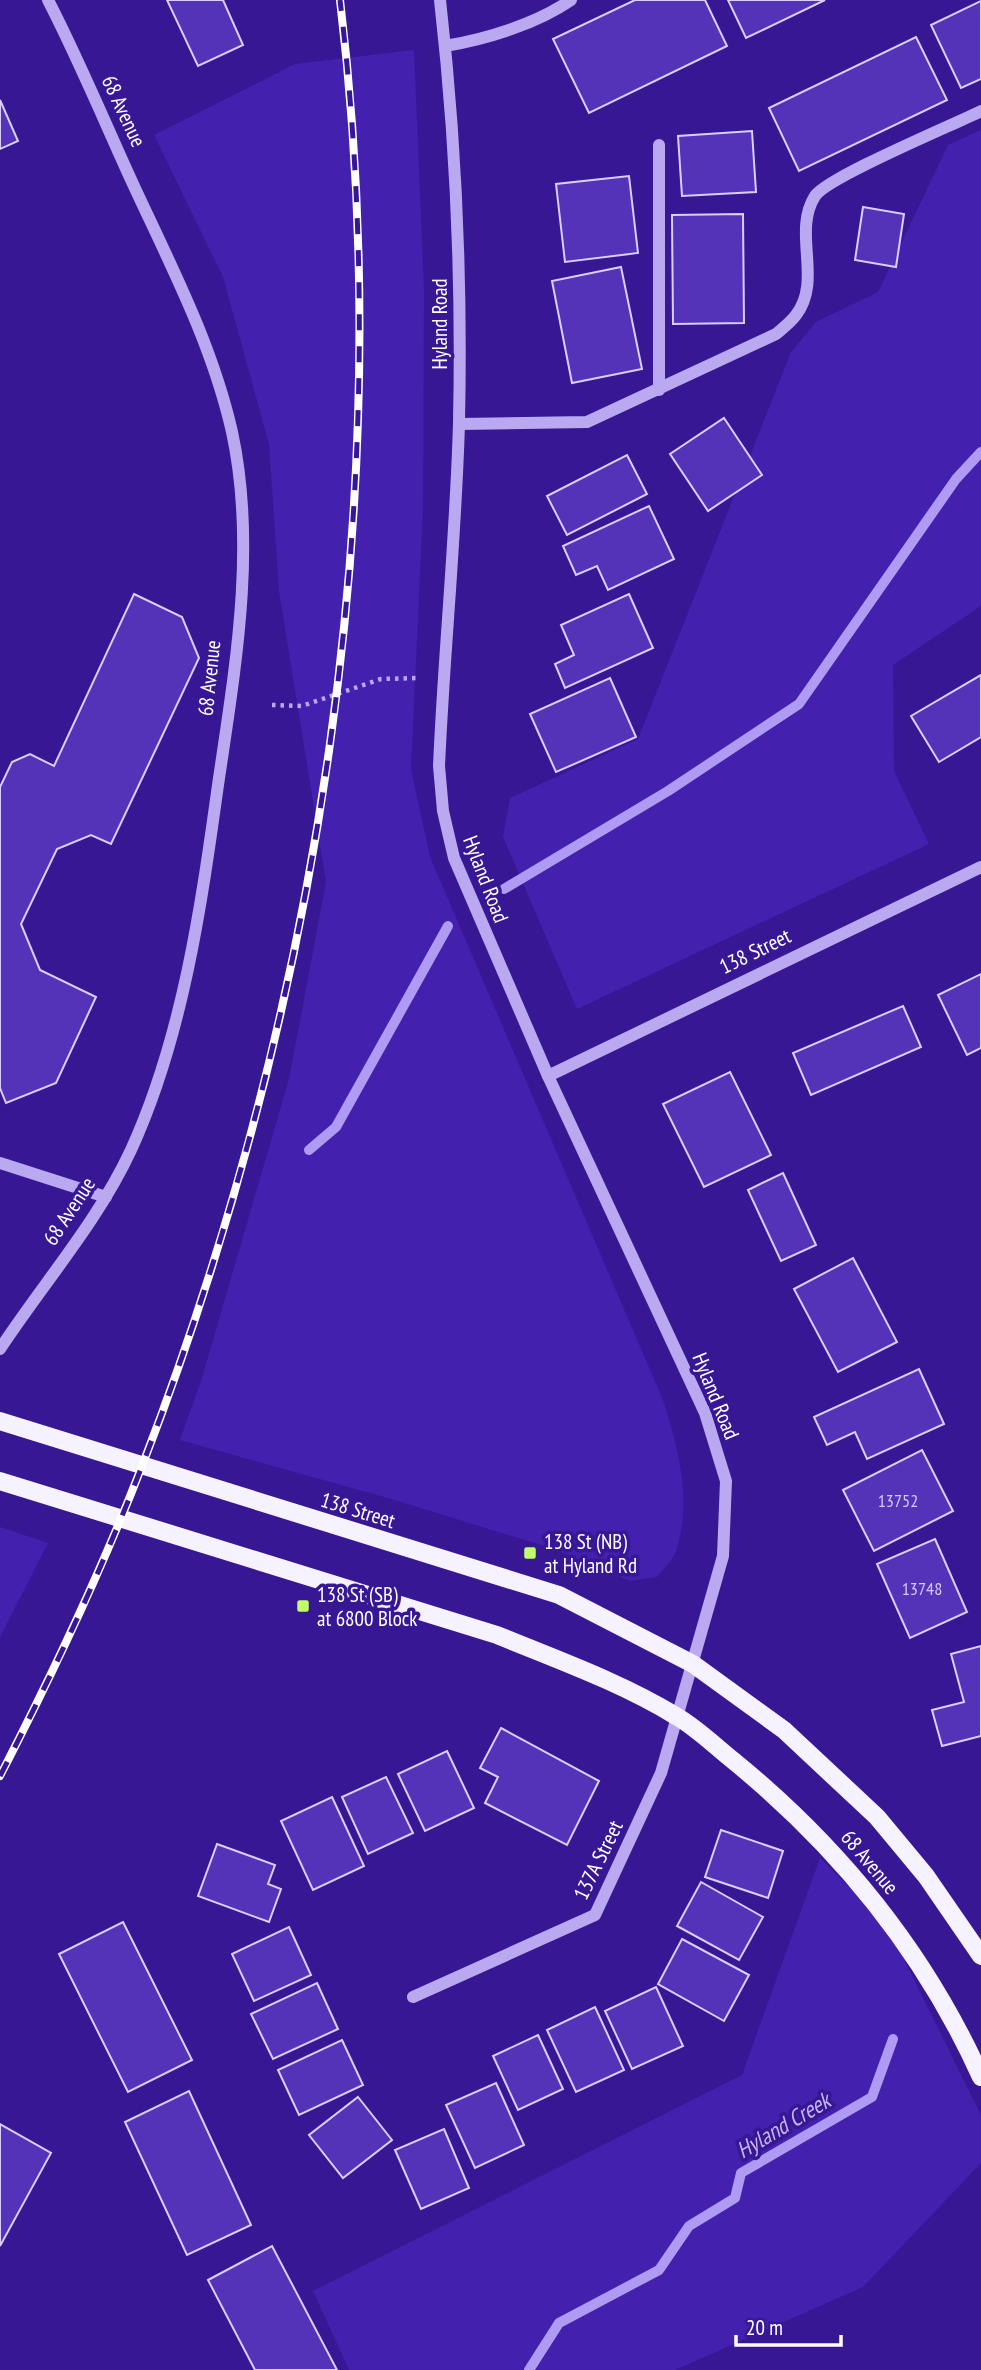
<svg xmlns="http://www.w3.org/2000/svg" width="981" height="2370" font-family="'PT Sans Narrow',sans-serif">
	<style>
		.green { fill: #4320ae }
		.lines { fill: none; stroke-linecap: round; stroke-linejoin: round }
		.stream { stroke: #af9bf3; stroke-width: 10 }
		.building { fill: #5433b8; stroke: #dacffc; stroke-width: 2 }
		.path { stroke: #baa8f1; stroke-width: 4.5; stroke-dasharray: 3.5 5; stroke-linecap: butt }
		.minor { stroke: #baa8f1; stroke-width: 12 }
		.major { stroke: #f6f2ff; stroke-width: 18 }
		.rail-casing { stroke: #fff; stroke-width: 8 }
		.rail { stroke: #381794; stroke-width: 5; stroke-dasharray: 16; stroke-linecap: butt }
		.poi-dot { fill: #c1ff68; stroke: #381794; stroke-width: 2.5 }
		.labels { text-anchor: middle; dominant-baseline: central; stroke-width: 7; stroke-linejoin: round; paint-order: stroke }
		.number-label { font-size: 18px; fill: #d4cced }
		.street-label { font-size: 21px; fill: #fff; stroke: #381794 }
		.poi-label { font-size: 21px; fill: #fff; stroke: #381794; text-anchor: start }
		.water-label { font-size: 23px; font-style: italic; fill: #c4b4f7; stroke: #381794 }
	</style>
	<rect width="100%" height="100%" fill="#381794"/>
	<g class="green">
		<path d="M414,50L424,290L423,508L411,769L430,857L663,1400C678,1449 693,1500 676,1551C673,1560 663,1569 657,1577L630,1581L554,1549L388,1498L180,1440L201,1381L289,1079L326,882L279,591L269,444L223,277L154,135L295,64Z"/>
		<path d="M981,130V606L893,665L894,771L929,844L577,1009L503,837L510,798L638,739L791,352L816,322L878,292L948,145Z"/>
		<path d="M0,1527L48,1543L0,1637Z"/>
		<path d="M820,1858L886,1923L981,2115V2163L863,2287L675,2370H349L313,2291L742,2075Z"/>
	</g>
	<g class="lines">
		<g class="stream">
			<path d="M504,889L668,791L799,704L956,479L981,452"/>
			<path d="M309,1150L336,1127L448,926"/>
			<path d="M529,2370L559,2323L659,2270L689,2226L735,2198L741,2173L872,2097L893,2039"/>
		</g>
	</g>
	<g class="building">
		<path d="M167,0H223L243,45L198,66Z"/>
		<path d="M635,0H705L727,46L589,113L553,39Z"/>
		<path d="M728,0H825L746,38Z"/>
		<path d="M981,1V79L961,88L931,25Z"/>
		<path d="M916,37L947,100L799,171L769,108Z"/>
		<path d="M0,100L18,141L0,149Z"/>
		<path d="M752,131L756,192L682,196L678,136Z"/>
		<path d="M629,176L638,253L565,262L556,184Z"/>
		<path d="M863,207L904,214L896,267L855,260Z"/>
		<path d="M743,214L744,323L673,324L672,215Z"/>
		<path d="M621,267L642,369L572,383L552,281Z"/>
		<path d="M724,418L762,475L708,511L670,454Z"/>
		<path d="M627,455L647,494L567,535L547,496Z"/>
		<path d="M649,506L674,559L608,590L597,566L576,575L563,546Z"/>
		<path d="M134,594L182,617L199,658L111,844L91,835L57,849L21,924L40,970L96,997L56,1083L6,1103L0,1088V787L12,762L30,754L54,766Z"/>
		<path d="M629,594L653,648L565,688L555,664L574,655L561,625Z"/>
		<path d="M981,675V737L939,762L911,716Z"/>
		<path d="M610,678L636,737L556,772L530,714Z"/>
		<path d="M981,974V1048L967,1055L938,995Z"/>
		<path d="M903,1006L921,1047L811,1095L793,1053Z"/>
		<path d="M730,1072L771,1155L704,1187L663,1104Z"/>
		<path d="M783,1173L816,1245L781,1261L748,1190Z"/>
		<path d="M853,1258L897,1342L838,1372L794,1289Z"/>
		<path d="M919,1369L944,1424L867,1459L855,1432L827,1445L814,1417Z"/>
		<path d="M922,1450L953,1511L874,1551L843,1490Z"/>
		<path d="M935,1539L967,1612L910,1638L877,1564Z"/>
		<path d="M981,1646V1736L942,1746L932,1710L964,1702L951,1654Z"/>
		<path d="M501,1728L599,1781L567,1845L485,1803L498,1777L480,1768Z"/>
		<path d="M447,1751L474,1808L425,1831L398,1774Z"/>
		<path d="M386,1777L413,1833L368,1854L342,1797Z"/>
		<path d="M332,1797L364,1866L313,1890L281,1821Z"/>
		<path d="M721,1830L783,1851L768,1898L705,1877Z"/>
		<path d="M217,1844L275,1865L268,1884L281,1889L269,1922L198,1896Z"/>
		<path d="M701,1882L763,1917L739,1960L677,1926Z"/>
		<path d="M123,1922L192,2060L128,2092L59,1954Z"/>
		<path d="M289,1927L311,1975L254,2001L232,1954Z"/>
		<path d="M682,1939L749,1975L724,2021L658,1984Z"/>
		<path d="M317,1983L338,2029L273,2059L251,2014Z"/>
		<path d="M656,1987L683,2046L632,2069L605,2011Z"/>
		<path d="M595,2007L624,2070L576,2092L547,2030Z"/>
		<path d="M538,2035L563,2089L518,2110L493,2056Z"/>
		<path d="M342,2040L363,2085L299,2115L278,2070Z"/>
		<path d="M496,2083L524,2145L475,2168L446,2105Z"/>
		<path d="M189,2091L251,2225L187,2255L125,2122Z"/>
		<path d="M358,2097L392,2140L343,2178L309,2135Z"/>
		<path d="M0,2124L51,2153L0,2246Z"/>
		<path d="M444,2129L469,2188L421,2209L395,2150Z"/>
		<path d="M272,2246L337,2370H255L208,2280Z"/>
	</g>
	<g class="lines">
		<path class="path" d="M272,705L302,706L381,679L420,678"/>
		<g class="minor">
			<path d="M445,46C487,39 536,24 571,0"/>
			<path d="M659,145V390"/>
			<path d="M459,424L587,422L776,334C783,328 791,322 796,315C823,280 792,232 815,196C828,177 953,125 981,111"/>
			<path d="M548,1076L981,867"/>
			<path d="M0,1163L106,1197"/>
			<path d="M0,1349C44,1282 97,1223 131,1150C183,1036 201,907 218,785C235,669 257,547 232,432C212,344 171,266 133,184C105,123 79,60 48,0"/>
			<path d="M413,1997L595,1915L661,1773L723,1556L726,1481L705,1413L548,1076L454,858L443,811L439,766C444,651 456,537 459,422C462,281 456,140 440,0"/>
		</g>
		<g class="major">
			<path d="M0,1421L559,1595L693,1664L784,1730L877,1817L926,1876L981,1956"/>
			<path d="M0,1481L497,1635C558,1660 620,1682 676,1716C697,1728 716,1747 735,1762C840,1848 925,1953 981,2077"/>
		</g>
		<g class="rail-casing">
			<path id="rail" d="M0,1776C52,1675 101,1572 142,1466C320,1007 399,490 340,0"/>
		</g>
		<use href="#rail" class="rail"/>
	</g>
	<g class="poi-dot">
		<rect x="523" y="1546" width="14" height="14" rx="3.5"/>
		<rect x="296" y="1599" width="14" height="14" rx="3.5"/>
	</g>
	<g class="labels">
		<g class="number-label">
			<text x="898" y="1500">13752</text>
			<text x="922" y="1588">13748</text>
		</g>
		<g class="street-label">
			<text transform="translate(124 111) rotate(65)">68 Avenue</text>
			<text transform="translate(439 324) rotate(-90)">Hyland Road</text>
			<text transform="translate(209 678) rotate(-84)">68 Avenue</text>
			<text transform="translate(486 879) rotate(69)">Hyland Road</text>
			<text transform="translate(755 951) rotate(-26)">138 Street</text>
			<text transform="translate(69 1211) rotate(-57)">68 Avenue</text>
			<text transform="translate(716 1396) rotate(68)">Hyland Road</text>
			<text transform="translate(358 1510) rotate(17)">138 Street</text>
			<text transform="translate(598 1860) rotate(-64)">137A Street</text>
			<text transform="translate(870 1862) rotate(50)">68 Avenue</text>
		</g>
		<g class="poi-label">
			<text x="544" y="1541">138 St (NB)<tspan x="544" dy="24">at Hyland Rd</tspan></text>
			<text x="317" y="1594">138 St (SB)<tspan x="317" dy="24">at 6800 Block</tspan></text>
		</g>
		<g class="water-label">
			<text transform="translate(783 2125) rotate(-31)">Hyland Creek</text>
		</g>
	</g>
	<path d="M736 2335v10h105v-10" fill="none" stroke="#ffffff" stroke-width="3.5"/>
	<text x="746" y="2335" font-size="21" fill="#ffffff" stroke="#381794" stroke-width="5" paint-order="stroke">20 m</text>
</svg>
